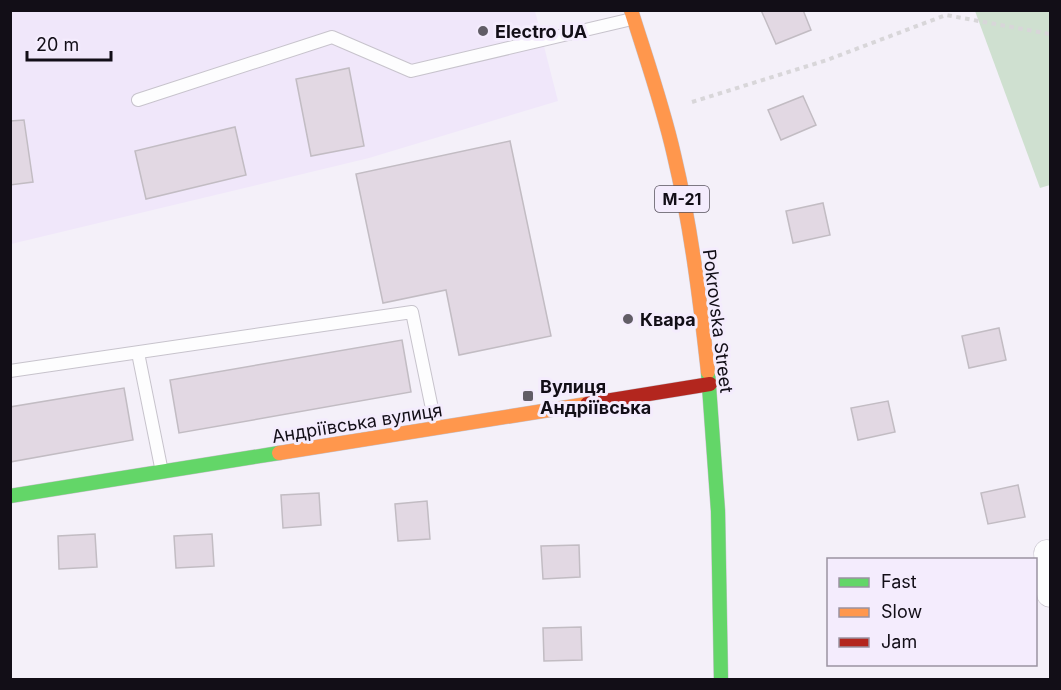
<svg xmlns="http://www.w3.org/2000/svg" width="1061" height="690" font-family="Inter,sans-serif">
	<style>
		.built { fill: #f0e7fa }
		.green { fill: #cfe0d0 }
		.building { fill: #e2d8e3; stroke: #c2bcc3; stroke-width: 1.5 }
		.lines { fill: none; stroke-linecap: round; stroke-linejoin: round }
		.lane-casing { stroke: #c7c3cc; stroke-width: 14 }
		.street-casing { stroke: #c7c3cc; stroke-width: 27 }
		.fast-casing { stroke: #c7c3cc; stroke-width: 15 }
		.slow-casing { stroke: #c7c3cc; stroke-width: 15 }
		.jam-casing { stroke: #c7c3cc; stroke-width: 15 }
		.path { stroke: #d8d6d9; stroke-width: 4; stroke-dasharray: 4.5 4.5; stroke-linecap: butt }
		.lane { stroke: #fdfdfe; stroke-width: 12 }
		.street { stroke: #fdfdfe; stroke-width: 26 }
		.fast { stroke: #63d668; stroke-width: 14 }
		.slow { stroke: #ff974d; stroke-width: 14 }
		.jam { stroke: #b3261e; stroke-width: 14 }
		.poi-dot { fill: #615d66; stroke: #f4ecfd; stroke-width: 2 }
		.labels { text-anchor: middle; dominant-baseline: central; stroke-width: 6; stroke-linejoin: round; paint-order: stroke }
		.shield { fill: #f4ecfd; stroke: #56515c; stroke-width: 1.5 }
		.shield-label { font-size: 16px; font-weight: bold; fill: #120e17 }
		.poi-label { font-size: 18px; font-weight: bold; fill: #120e17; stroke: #f4ecfd; text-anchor: start }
		.street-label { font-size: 18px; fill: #120e17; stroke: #f4ecfd }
	</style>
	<rect width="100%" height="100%" fill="#f4f0f9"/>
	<path class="built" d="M10,11H535L558,101L369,158L11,244Z"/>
	<path class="green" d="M975,11H1050V185L1040,188Z"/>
	<g class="building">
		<path d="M761,10H803L811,30L776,44Z"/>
		<path d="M349,68L364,146L311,156L296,79Z"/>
		<path d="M803,96L816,125L781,140L768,110Z"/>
		<path d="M24,120L33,182L10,185V121Z"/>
		<path d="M235,127L246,175L146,199L135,151Z"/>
		<path d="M510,141L551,336L459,355L446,290L383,303L356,174Z"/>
		<path d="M823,203L830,235L793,243L786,211Z"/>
		<path d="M999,328L1006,360L969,368L962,336Z"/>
		<path d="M402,340L411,392L179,433L170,380Z"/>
		<path d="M124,388L133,440L10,462V407Z"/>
		<path d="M888,401L895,432L858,440L851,408Z"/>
		<path d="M1018,485L1025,517L988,524L981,493Z"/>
		<path d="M319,493L321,525L283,528L281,495Z"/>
		<path d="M427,501L430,539L398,541L395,504Z"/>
		<path d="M95,534L97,567L59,569L58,536Z"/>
		<path d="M212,534L214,566L176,568L174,536Z"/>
		<path d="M579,545L580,577L543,579L541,546Z"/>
		<path d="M581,627L582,660L544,661L543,628Z"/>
	</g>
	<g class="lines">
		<g class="lane-casing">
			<g id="lane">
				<path d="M138,100L332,37L411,71L632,19"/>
				<path d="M138,353L162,472"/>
				<path d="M10,371L412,312L436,428"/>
			</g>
		</g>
		<g class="street-casing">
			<path id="street" d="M1047,553L1050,594"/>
		</g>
		<g class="fast-casing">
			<g id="fast">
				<path d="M708,372L718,511L721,680"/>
				<path d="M10,496L279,453"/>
			</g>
		</g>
		<g class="slow-casing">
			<g id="slow">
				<path d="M631,10C646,58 663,106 674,155C691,226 700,300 708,372"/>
				<path d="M279,453L587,404"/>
			</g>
		</g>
		<g class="jam-casing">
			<path id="jam" d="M587,404L710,384"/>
		</g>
		<path class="path" d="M692,102L827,60L946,15L1050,34"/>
		<use href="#lane" class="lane"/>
		<use href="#street" class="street"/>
		<use href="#fast" class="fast"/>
		<use href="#slow" class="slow"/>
		<use href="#jam" class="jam"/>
	</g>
	<g class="poi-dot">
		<circle cx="483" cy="31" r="6"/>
		<circle cx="628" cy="319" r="6"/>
		<rect x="522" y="390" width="12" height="12" rx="3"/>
	</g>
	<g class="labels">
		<rect class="shield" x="655" y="186" width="54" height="26" rx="4.5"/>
		<g class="shield-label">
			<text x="682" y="199">М-21</text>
		</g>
		<g class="poi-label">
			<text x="495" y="31">Electro UA</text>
			<text x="640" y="319">Квара</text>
			<text x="540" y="386">Вулиця<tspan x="540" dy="21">Андріївська</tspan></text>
		</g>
		<g class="street-label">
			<text transform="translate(718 321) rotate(83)">Pokrovska Street</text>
			<text transform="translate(357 423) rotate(-9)">Андріївська вулиця</text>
		</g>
	</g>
	<rect width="1061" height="690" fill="none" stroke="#120e17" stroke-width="24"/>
	<rect x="827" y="558" width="210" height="108" fill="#f4ecfd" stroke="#9a93a1" stroke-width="1.5"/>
	<rect x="839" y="578" width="30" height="9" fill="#63d668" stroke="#9a93a1" stroke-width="1.5"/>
	<text x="881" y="588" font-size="18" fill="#120e17">Fast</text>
	<rect x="839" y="608" width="30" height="9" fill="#ff974d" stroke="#9a93a1" stroke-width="1.5"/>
	<text x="881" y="618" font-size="18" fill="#120e17">Slow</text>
	<rect x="839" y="638" width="30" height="9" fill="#b3261e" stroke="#9a93a1" stroke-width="1.5"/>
	<text x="881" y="648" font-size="18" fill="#120e17">Jam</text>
	<path d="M27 51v9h84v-9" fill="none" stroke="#120e17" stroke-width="3"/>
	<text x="36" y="51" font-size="18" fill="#120e17" stroke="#f4ecfd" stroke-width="4.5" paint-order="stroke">20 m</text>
</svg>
